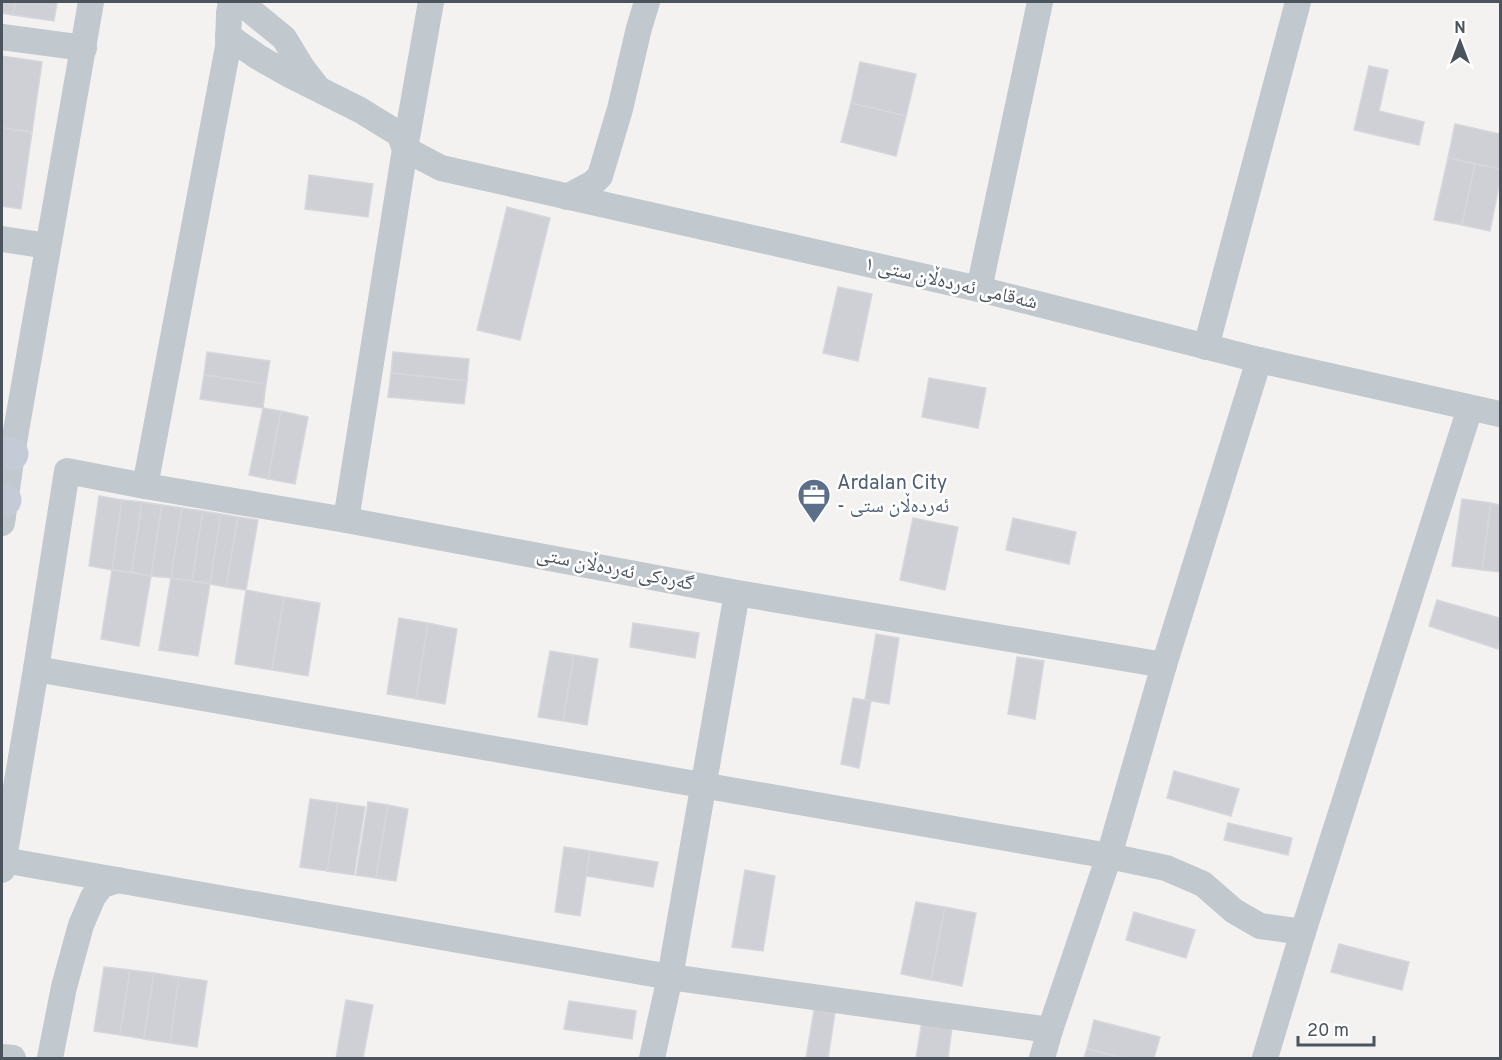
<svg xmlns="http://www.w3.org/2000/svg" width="1502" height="1060" font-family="Overpass,'Noto Naskh Arabic',sans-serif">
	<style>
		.building { fill: #cfd0d5; stroke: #d6d7dc; stroke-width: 1.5 }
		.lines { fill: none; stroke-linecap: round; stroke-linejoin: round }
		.street { stroke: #c1c8ce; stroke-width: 26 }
		.secondary { stroke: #c4cbd6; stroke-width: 33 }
		.labels { text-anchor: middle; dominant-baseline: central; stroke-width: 5; stroke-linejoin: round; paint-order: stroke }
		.street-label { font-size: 20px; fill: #4b535d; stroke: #fff }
		.service-label { font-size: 20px; fill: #4e5e75; stroke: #fff; text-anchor: start }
	</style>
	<rect width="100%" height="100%" fill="#f3f2f1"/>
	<g class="building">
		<path d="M2,2H15L13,15L2,13Z"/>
		<path d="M15,2H57L54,21L13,15Z"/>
		<path d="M2,56L42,62L32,132L2,128Z"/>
		<path d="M860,62L916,74L906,116L851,103Z"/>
		<path d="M1369,66L1388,70L1379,111L1424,122L1419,145L1354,130Z"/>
		<path d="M851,103L906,116L896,156L841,142Z"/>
		<path d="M1455,124L1500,134V169L1448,158Z"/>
		<path d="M2,128L32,132L21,209L2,206Z"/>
		<path d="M1448,158L1475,164L1462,225L1434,220Z"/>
		<path d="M1475,164L1500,169V180L1490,231L1462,225Z"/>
		<path d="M309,175L373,184L368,217L305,209Z"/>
		<path d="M507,207L550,218L520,340L477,330Z"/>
		<path d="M838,287L872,294L858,361L823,353Z"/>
		<path d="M207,352L270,361L266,384L204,375Z"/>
		<path d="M393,352L469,359L467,381L391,373Z"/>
		<path d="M391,373L467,381L464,404L388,397Z"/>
		<path d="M204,375L266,384L263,408L200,399Z"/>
		<path d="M929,378L986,388L978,428L922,417Z"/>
		<path d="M263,408L281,411L268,479L249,475Z"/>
		<path d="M281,411L308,417L295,484L268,479Z"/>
		<path d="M99,496L122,500L112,570L89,566Z"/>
		<path d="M1462,499L1491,503L1482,570L1452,566Z"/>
		<path d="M122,500L142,502L132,572L112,570Z"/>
		<path d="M142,502L162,505L151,576L132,572Z"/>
		<path d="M1491,503L1500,505V572L1482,570Z"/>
		<path d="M162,505L182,508L171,578L151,576Z"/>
		<path d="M182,508L203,511L192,581L171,578Z"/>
		<path d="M203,511L221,514L210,584L192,581Z"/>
		<path d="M221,514L238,517L226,587L210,584Z"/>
		<path d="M238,517L258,520L246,590L226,587Z"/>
		<path d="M913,518L958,527L945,590L900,580Z"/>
		<path d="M1013,518L1076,532L1069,564L1006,550Z"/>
		<path d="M112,570L151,576L139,646L101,639Z"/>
		<path d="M171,578L210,584L198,656L159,650Z"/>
		<path d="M246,590L284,597L272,670L235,664Z"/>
		<path d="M284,597L320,603L308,676L272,670Z"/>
		<path d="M1437,600L1500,618V642L1498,649L1429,626Z"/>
		<path d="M399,618L428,623L416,699L387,694Z"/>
		<path d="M428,623L457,629L445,704L416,699Z"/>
		<path d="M633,623L699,633L695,658L630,647Z"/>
		<path d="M876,634L899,638L889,704L865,700Z"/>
		<path d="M550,651L574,655L563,721L538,717Z"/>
		<path d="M574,655L598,659L587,725L563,721Z"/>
		<path d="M1017,657L1044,661L1035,719L1008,714Z"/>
		<path d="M853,698L871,701L859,768L841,764Z"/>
		<path d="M1174,771L1239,789L1231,816L1167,798Z"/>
		<path d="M310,799L338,803L327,871L300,867Z"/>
		<path d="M368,802L388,805L376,878L356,875Z"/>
		<path d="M338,803L365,807L354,875L327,871Z"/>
		<path d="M388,805L408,809L396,881L376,878Z"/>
		<path d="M1228,823L1292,838L1288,855L1224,840Z"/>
		<path d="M564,847L590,851L580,916L555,912Z"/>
		<path d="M590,851L658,862L653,887L586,876Z"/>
		<path d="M745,870L775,876L763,951L732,947Z"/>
		<path d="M916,902L945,907L931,980L901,974Z"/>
		<path d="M945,907L976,913L962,986L931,980Z"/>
		<path d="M1134,912L1195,930L1186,958L1126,940Z"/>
		<path d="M1339,944L1409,962L1402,990L1331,972Z"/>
		<path d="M104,967L130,970L120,1035L94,1031Z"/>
		<path d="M130,970L154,973L144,1039L120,1035Z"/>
		<path d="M154,973L179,977L170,1043L144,1039Z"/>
		<path d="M179,977L207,981L197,1047L170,1043Z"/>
		<path d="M346,1000L373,1005L363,1058H336Z"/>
		<path d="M569,1001L636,1011L632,1039L564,1029Z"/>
		<path d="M814,1010L835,1013L828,1058H806Z"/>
		<path d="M1094,1020L1160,1037L1154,1058H1124L1087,1049Z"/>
		<path d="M922,1021L952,1027L948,1058H916Z"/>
		<path d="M1087,1049L1124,1058H1084Z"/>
	</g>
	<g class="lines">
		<g class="street">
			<path d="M240,2L284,38L303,69L317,87"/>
			<path d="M228,36L258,57L288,74L360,110L399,134L405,149L441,168L979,289L1259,360L1500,414"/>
			<path d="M2,37L84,48"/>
			<path d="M567,197L593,183L600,176L620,109L639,28L647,2"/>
			<path d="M2,239L48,246"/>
			<path d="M979,289L1040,2"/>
			<path d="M1206,347L1298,2"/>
			<path d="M145,486L228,47L229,13L231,2"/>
			<path d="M346,520L405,149L431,2"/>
			<path d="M2,523L12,454L91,2"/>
			<path d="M36,669L1109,856L1166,868L1203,884L1234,911L1260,926L1303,932"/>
			<path d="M3,860L670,977L1050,1030"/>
			<path d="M2,870L36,669L67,471L145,486L346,520L737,593L1164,665"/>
			<path d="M2,1057L13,1058"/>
			<path d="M50,1058L64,987L81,925L93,897L102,885L118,880"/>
			<path d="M652,1058L670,977L737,593"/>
			<path d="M1042,1058L1050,1030L1109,856L1164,665L1259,360"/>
			<path d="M1265,1058L1303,932L1470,408"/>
		</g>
		<g class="secondary">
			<path d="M2,452L12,454"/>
			<path d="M2,500H5"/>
		</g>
	</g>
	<defs>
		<g id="office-pin" transform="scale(1.725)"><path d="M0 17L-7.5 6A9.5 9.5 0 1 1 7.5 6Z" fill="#5c6f8a" stroke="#fff"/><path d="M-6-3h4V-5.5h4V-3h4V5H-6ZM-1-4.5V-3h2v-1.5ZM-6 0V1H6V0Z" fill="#fff"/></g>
	</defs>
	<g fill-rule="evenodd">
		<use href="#office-pin" x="814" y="495"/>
	</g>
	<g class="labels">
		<g class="street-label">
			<text transform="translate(951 284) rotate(13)">شەقامی ئەردەڵان ستی ١</text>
			<text transform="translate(615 570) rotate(11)">گەرەکی ئەردەڵان ستی</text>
		</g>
		<g class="service-label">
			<text x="837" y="484">Ardalan City<tspan x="837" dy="23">- ئەردەڵان ستی</tspan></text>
		</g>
	</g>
	<rect width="1502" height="1060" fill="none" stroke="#4b535d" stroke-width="6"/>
	<g transform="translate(1460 42)" stroke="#ffffff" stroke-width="4.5" paint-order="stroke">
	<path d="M0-4.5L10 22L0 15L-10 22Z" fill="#4b535d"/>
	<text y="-9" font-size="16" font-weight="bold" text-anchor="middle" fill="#4b535d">N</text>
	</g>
	<path d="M1298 1036v9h76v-9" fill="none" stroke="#4b535d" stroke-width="3"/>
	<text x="1307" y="1036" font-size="18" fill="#4b535d" stroke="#ffffff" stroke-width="4.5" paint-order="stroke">20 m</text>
</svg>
